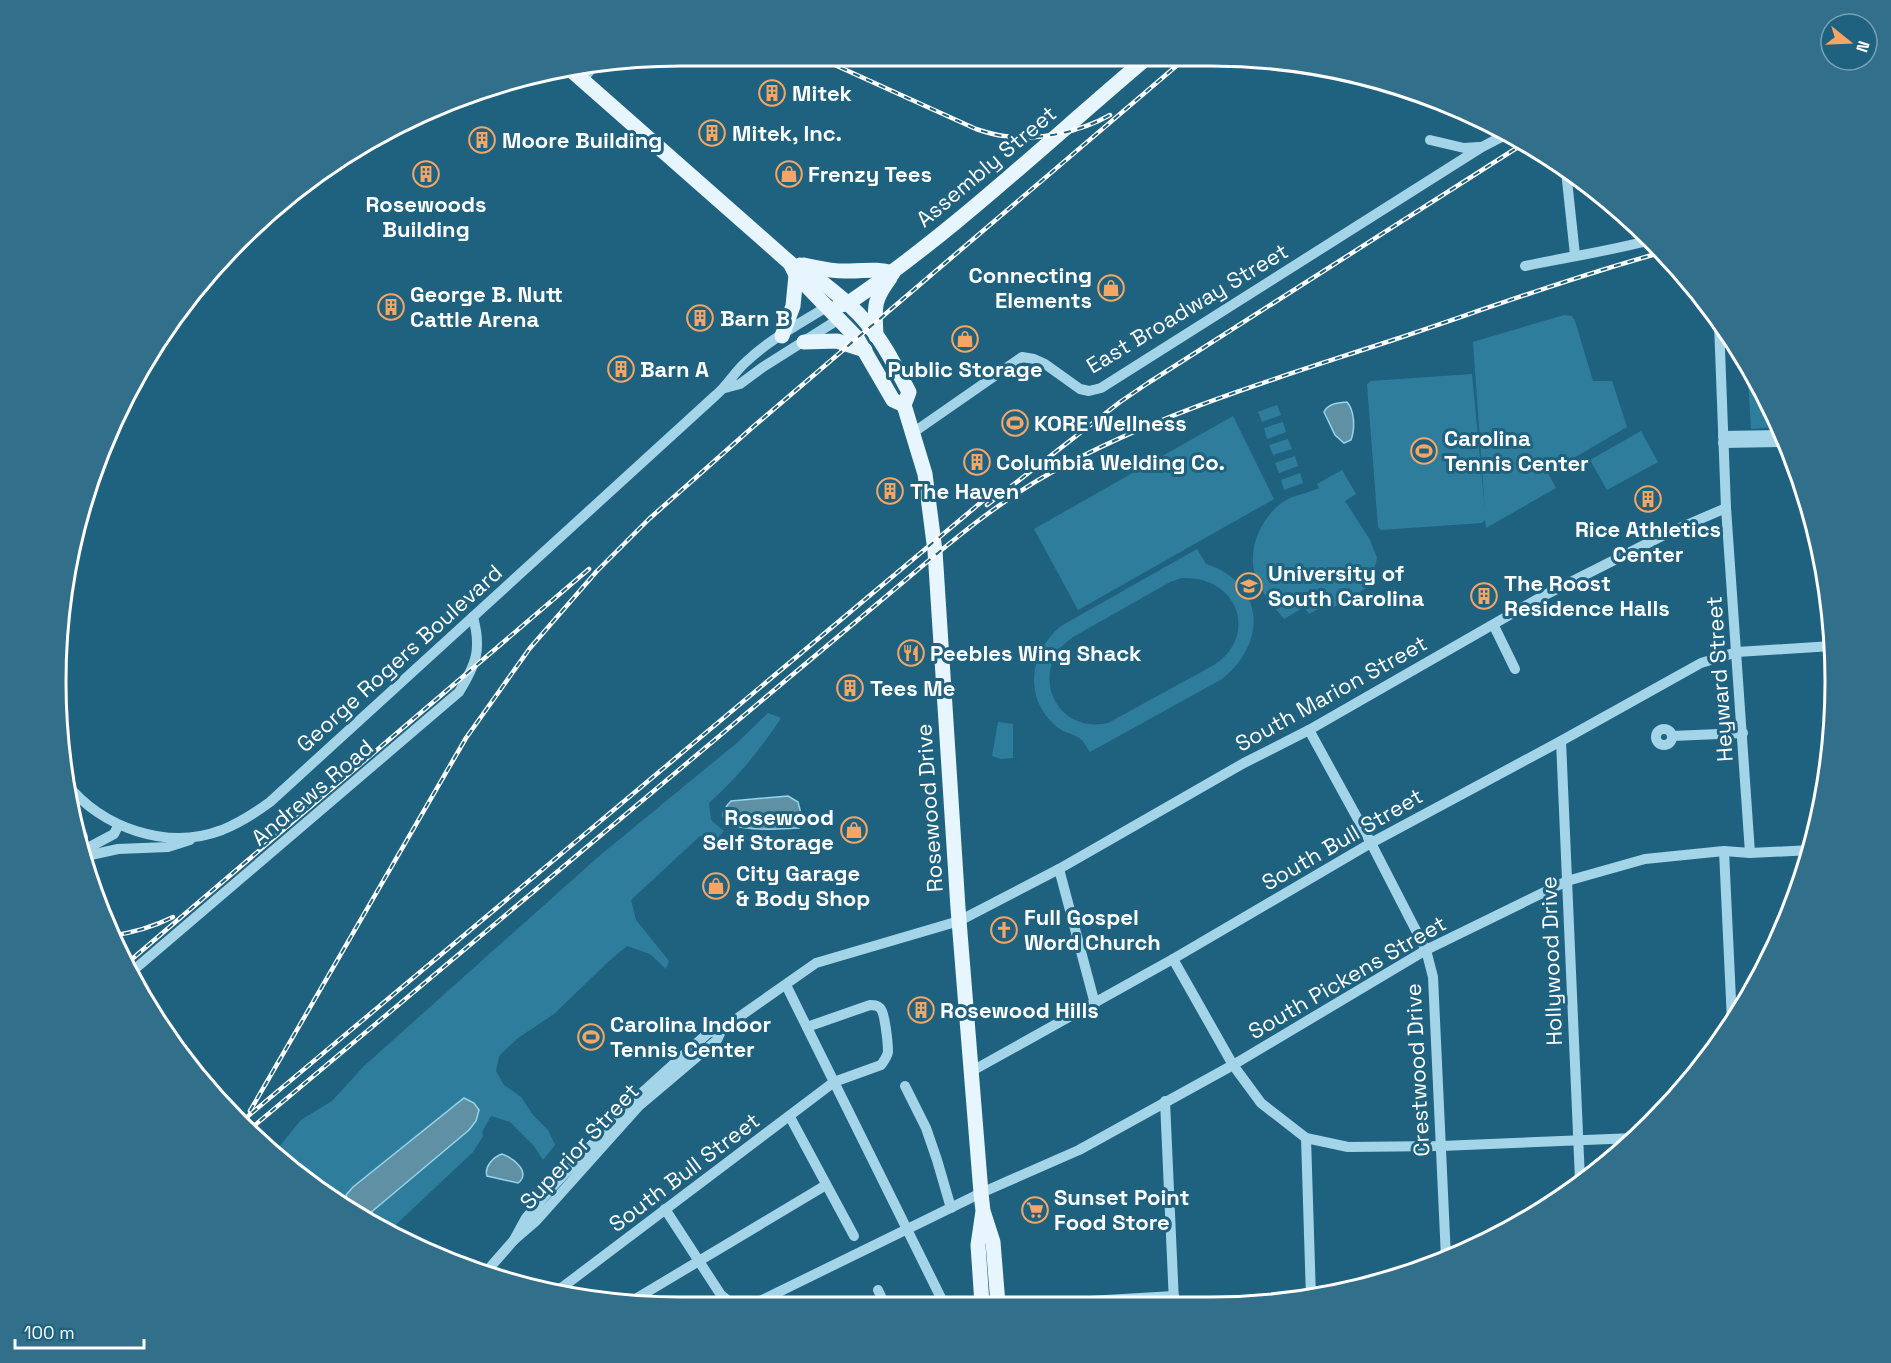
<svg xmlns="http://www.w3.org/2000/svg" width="1891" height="1363" font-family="'Space Grotesk',sans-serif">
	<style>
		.green { fill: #2f7d9c; fill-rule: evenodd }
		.water { fill: #5f90a4; stroke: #97d3ea; stroke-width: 1.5 }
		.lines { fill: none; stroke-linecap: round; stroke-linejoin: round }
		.minor { stroke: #a4d4e8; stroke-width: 10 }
		.major { stroke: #e6f5fe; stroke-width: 15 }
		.rail-casing { stroke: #fff; stroke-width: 4.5 }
		.rail { stroke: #1f6280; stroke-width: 2; stroke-dasharray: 7; stroke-linecap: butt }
		.labels { text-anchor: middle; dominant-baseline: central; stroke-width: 6; stroke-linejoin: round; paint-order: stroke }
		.poi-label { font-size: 22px; font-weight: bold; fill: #fff; stroke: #1f6280; text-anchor: start }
		.street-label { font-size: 22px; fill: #fff; stroke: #1f6280 }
		.rim { fill: none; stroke: #fff; stroke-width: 3 }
	</style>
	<rect width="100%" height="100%" fill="#1f6280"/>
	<g class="green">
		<path d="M1564,315L1572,316L1575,321L1593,381H1612L1627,427L1548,473L1556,488L1486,528L1485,520L1482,523L1381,530L1378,527L1367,384L1371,381L1472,374L1485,511L1473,342Z"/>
		<path d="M1747,363L1752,369L1778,427L1751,429Z"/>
		<path d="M1277,405L1281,415L1262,422L1258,412Z"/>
		<path d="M1233,416L1274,499L1078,610L1034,529Z"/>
		<path d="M1283,422L1286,432L1267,439L1264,428Z"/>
		<path d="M1641,431L1658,462L1607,490L1590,460Z"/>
		<path d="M1288,439L1292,449L1273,455L1269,445Z"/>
		<path d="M1295,456L1298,466L1279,473L1275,463Z"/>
		<path d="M1342,470L1356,494L1345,501L1370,540L1377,558L1370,586L1334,607L1330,602L1309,614L1304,607L1284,619C1274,606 1263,595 1257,580C1244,550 1263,510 1292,497C1301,494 1310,492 1319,488L1317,484Z"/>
		<path d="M1300,473L1303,483L1284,490L1281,480Z"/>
		<path d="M1197,549L1206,564C1265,583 1268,643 1222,679L1090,752C1087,749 1085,743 1082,740C1076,734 1064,733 1057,727C1023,699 1029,652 1061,626ZM1182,578C1237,575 1260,635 1214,665L1108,723C1054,735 1027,668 1073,637L1170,582Z"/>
		<path d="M768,713L781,718C761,749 737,778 709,803L711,820L724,831L718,838L700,836L631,900L636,920L669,961L666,969L650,954L627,946L609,961L554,1014L518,1038L499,1056L496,1071L504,1085L521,1097L533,1115L548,1130L555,1145L543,1160L534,1146L510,1122L491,1116L482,1132L483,1136L473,1152L388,1232L300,1178L276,1155L279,1147L301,1120L332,1101L364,1066L598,857L738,742Z"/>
		<path d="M998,722L1013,724V758L1001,759L992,756Z"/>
	</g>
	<g class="water">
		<path d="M1347,402C1355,411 1355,429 1351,440L1344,443L1335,435L1324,412C1328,403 1339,403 1347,402Z"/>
		<path d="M788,796L798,802C800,810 804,820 799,828C784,829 697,836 731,801Z"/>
		<path d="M464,1098L474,1103L479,1110L476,1121L469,1130L369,1214C360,1212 350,1204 346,1195L353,1187Z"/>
		<path d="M502,1154C513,1158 532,1172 518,1183L487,1176C484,1167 493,1157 502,1154Z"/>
	</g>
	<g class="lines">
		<g class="minor">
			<path d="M1125,56L1135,67"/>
			<path d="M582,80L593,67"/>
			<path d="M1430,140L1464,148L1479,147"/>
			<path d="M1566,171L1575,255"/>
			<path d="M1525,266C1567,257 1610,251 1651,240"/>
			<path d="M1719,323L1726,508L1750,853"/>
			<path d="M725,388L740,384L763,367L839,319"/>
			<path d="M914,432L1022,357L1034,359L1045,364L1080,389L1089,391L1101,388L1482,147L1509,133"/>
			<path d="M1723,436L1782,435"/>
			<path d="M1723,443L1785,442"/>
			<path d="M1494,626L1515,669"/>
			<circle cx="1664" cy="737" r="8"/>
			<path d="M1309,730L1371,843L1426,950L1433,977L1446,1258"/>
			<path d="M1672,736L1743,733"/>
			<path d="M1561,741L1580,1180"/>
			<path d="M66,783C102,828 167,851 222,830C239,823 255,813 270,802L716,395C728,385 735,371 747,361C770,339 801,323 828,306"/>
			<path d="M77,823L83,837L82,841"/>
			<path d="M84,850L114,834L118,826"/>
			<path d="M1724,851L1732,1021"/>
			<path d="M86,856L118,849L168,847L190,840"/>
			<path d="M1059,869L1095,1004"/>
			<path d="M1173,959L1233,1065L1261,1103L1306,1138L1348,1147L1441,1146L1635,1138"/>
			<path d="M129,974L459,692C476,664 482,650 473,617"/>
			<path d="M786,985L944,1304"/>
			<path d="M722,1029L717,1040L639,1106L536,1221L514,1240L526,1218L554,1185L634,1100L708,1033L722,1029L816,963L959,921L1059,869L1244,763L1309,730L1541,597L1668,533L1726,508"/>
			<path d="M972,1071L1173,959L1371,843L1561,741L1701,663L1737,652L1832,646"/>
			<path d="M905,1086L926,1128L937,1160L951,1208"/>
			<path d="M1165,1101L1174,1303"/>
			<path d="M790,1117L854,1236"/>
			<path d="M1306,1138L1311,1298"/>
			<path d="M665,1209L721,1295L731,1303"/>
			<path d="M485,1273L514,1240"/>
			<path d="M878,1290L885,1305"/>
			<path d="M556,1292L834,1082L881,1065C884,1061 887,1057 888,1052C888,1044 885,1012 880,1008C877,1005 874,1005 870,1005L807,1027"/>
			<path d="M627,1304L826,1185"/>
			<path d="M1038,1304L1174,1296"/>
			<path d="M752,1305L981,1193L1079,1150L1233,1065L1426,950L1567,881L1645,859L1724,851L1750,853L1812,850"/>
		</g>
		<g class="major">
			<path d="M571,70L790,263L796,275L857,338L893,400L904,405"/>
			<path d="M800,265C824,284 851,303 870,327C886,346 897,370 909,392L904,405L925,474L935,551L958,908L981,1193L983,1211L978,1245L982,1304"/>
			<path d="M804,265C819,268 833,272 849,271C866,271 876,268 893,273"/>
			<path d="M839,305L847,304C955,231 1049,140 1149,56"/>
			<path d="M782,336L793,306L796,275"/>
			<path d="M876,336C875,308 872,302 890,278"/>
			<path d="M804,342L837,341L865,350"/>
			<path d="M984,1214L993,1242L998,1304"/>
		</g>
		<g class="rail-casing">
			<g id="rail">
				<path d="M815,56L976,129C985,132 995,135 1004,136C1039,141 1080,132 1110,115"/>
				<path d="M987,505L1120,402L1148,383L1526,142"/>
				<path d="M110,936C132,933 153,927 173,917"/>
				<path d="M125,965L589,569"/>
				<path d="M250,1111L466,738L530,648L597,571L649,519L754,426L1188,56"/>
				<path d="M241,1122L991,494"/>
				<path d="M249,1130L908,578C954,539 1001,500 1054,471C1161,412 1281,377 1396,339C1485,309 1573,277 1663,252"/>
			</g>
		</g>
		<use href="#rail" class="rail"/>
	</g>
	<defs>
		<g id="building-ring" transform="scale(1.35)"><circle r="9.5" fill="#1f6280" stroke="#f6a664" stroke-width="1.5"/><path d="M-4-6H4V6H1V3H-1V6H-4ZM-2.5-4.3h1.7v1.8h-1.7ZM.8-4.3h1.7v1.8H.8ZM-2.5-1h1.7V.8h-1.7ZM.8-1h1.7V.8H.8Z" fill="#f6a664"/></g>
		<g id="shop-ring" transform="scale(1.35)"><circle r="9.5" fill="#1f6280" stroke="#f6a664" stroke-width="1.5"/><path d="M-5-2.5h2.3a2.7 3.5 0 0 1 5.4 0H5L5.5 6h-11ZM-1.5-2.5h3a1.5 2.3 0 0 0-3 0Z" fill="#f6a664"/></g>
		<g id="stadium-ring" transform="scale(1.35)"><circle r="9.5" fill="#1f6280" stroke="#f6a664" stroke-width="1.5"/><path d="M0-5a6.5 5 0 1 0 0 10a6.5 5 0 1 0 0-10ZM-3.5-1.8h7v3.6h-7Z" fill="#f6a664"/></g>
		<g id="university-ring" transform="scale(1.35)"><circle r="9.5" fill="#1f6280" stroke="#f6a664" stroke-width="1.5"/><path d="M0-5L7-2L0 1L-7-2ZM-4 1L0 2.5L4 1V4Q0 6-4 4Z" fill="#f6a664"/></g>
		<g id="restaurant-ring" transform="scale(1.35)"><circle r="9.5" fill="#1f6280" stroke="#f6a664" stroke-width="1.5"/><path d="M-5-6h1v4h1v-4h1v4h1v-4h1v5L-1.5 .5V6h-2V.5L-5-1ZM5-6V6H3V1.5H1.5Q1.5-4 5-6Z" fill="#f6a664"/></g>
		<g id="church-ring" transform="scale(1.35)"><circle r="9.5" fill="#1f6280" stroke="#f6a664" stroke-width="1.5"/><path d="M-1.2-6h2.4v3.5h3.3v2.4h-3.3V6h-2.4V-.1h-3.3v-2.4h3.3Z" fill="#f6a664"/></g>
		<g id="supermarket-ring" transform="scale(1.35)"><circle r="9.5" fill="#1f6280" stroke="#f6a664" stroke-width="1.5"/><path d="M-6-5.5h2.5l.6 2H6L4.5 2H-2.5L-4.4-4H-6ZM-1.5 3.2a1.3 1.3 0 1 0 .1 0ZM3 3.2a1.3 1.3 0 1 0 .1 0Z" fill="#f6a664"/></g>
	</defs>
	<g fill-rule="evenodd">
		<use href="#building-ring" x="772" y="93"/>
		<use href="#building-ring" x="712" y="133"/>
		<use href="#building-ring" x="482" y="140"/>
		<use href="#building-ring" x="426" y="174"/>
		<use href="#shop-ring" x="789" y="174"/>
		<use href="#shop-ring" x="1111" y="288"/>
		<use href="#building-ring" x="391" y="307"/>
		<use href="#building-ring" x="700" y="318"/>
		<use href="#shop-ring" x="965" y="339"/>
		<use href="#building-ring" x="621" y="369"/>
		<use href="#stadium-ring" x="1015" y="423"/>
		<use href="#stadium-ring" x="1424" y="451"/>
		<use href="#building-ring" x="977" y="462"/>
		<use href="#building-ring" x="890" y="491"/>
		<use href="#building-ring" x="1648" y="499"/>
		<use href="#university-ring" x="1249" y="586"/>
		<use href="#building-ring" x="1484" y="596"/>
		<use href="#restaurant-ring" x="911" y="653"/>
		<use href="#building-ring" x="850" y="688"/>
		<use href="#shop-ring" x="854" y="830"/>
		<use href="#shop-ring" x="716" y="886"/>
		<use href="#church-ring" x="1004" y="930"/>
		<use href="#building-ring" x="921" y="1010"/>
		<use href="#stadium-ring" x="591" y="1037"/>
		<use href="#supermarket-ring" x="1035" y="1210"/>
	</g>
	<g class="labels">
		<g class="poi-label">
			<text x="792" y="93">Mitek</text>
			<text x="732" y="133">Mitek, Inc.</text>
			<text x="502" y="140">Moore Building</text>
			<text x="808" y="174">Frenzy Tees</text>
			<text x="426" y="204" text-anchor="middle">Rosewoods<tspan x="426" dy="25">Building</tspan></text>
			<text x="1092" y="275" text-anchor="end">Connecting<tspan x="1092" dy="25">Elements</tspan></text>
			<text x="410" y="294">George B. Nutt<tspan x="410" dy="25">Cattle Arena</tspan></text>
			<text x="720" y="318">Barn B</text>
			<text x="640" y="369">Barn A</text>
			<text x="965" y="369" text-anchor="middle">Public Storage</text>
			<text x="1034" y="423">KORE Wellness</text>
			<text x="1444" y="438">Carolina<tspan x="1444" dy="25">Tennis Center</tspan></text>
			<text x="996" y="462">Columbia Welding Co.</text>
			<text x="910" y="491">The Haven</text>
			<text x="1648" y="529" text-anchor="middle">Rice Athletics<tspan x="1648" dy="25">Center</tspan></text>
			<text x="1268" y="573">University of<tspan x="1268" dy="25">South Carolina</tspan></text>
			<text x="1504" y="583">The Roost<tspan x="1504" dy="25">Residence Halls</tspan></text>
			<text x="930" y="653">Peebles Wing Shack</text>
			<text x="870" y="688">Tees Me</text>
			<text x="834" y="817" text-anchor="end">Rosewood<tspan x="834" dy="25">Self Storage</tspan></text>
			<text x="736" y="873">City Garage<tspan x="736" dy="25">&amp; Body Shop</tspan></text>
			<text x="1024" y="917">Full Gospel<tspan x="1024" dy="25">Word Church</tspan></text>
			<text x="940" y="1010">Rosewood Hills</text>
			<text x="610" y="1024">Carolina Indoor<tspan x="610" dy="25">Tennis Center</tspan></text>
			<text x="1054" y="1197">Sunset Point<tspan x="1054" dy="25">Food Store</tspan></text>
		</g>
		<g class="street-label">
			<text transform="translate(986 166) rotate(-40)">Assembly Street</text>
			<text transform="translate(1187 308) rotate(-31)">East Broadway Street</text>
			<text transform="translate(399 658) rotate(-42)">George Rogers Boulevard</text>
			<text transform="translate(1719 679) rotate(-94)">Heyward Street</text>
			<text transform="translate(1331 693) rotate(-29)">South Marion Street</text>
			<text transform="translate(312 792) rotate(-40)">Andrews Road</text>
			<text transform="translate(929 808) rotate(-94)">Rosewood Drive</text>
			<text transform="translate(1342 839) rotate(-30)">South Bull Street</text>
			<text transform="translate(1551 961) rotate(-92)">Hollywood Drive</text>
			<text transform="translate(1347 977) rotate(-30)">South Pickens Street</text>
			<text transform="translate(1417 1070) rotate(-93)">Crestwood Drive</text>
			<text transform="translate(579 1146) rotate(-47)">Superior Street</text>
			<text transform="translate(684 1172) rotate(-37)">South Bull Street</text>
		</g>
	</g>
	<path d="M0 0H1891V1363H0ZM681 66H1210A615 615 0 0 1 1825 681V682A615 615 0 0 1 1210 1297H681A615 615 0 0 1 66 682V681A615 615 0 0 1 681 66Z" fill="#316f8a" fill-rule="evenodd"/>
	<path class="rim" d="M681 66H1210A615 615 0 0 1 1825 681V682A615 615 0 0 1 1210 1297H681A615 615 0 0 1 66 682V681A615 615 0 0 1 681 66Z"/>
	<g transform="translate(1849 42) rotate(108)"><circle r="28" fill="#1f6280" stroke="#79a1b3" stroke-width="1.5"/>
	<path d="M0-4.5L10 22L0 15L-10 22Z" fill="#f6a664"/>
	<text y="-9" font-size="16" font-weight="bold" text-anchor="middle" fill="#ffffff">N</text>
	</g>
	<path d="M15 1339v9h129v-9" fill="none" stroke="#ffffff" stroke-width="3"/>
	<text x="24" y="1339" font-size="18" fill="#ffffff" stroke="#1f6280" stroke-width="4.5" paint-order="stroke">100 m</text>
</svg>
